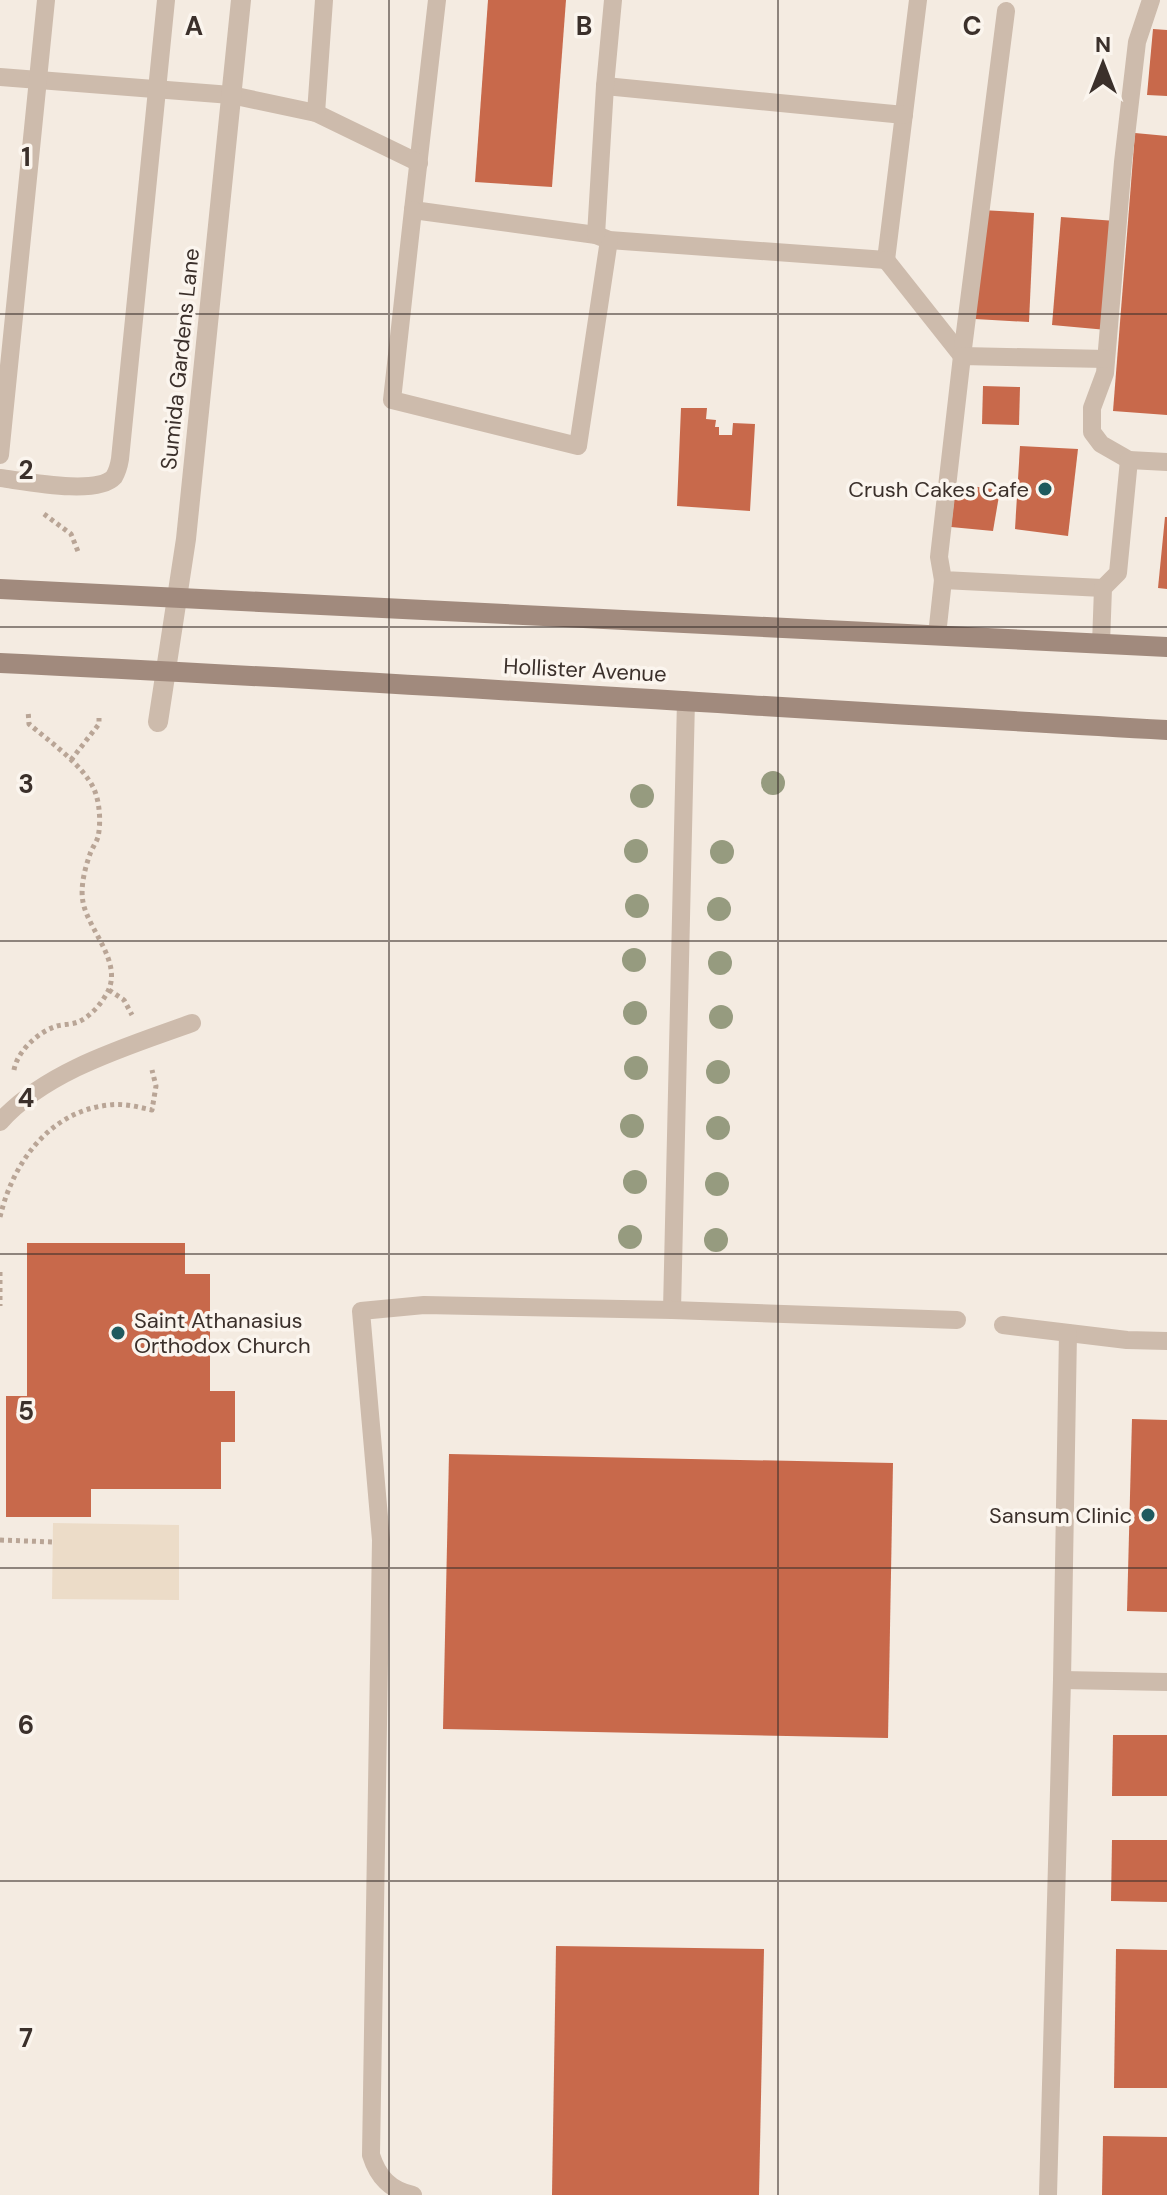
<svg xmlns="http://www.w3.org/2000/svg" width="1167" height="2195" font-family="'DM Sans',sans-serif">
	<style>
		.plaza { fill: #ecdcc8 }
		.building { fill: #c8694b }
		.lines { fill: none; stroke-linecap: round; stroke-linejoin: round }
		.path { stroke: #b9a596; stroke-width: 5; stroke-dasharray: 4 4; stroke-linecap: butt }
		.service { stroke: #cdbbac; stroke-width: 18 }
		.minor { stroke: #cdbbac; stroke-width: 20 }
		.secondary { stroke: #a18a7d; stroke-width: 20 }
		.tree { fill: #969b7f }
		.grid { fill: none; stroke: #3b302b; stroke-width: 2; stroke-opacity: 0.55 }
		.poi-dot { fill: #1f5a5e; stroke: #fbf5ee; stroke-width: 3 }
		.labels { text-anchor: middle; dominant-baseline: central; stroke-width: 7; stroke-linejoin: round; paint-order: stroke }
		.street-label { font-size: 22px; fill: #3b302b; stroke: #fbf5ee }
		.poi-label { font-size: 22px; fill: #3b302b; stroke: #fbf5ee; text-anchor: end }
		.grid-label { font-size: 26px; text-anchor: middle; font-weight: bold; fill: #3b302b; stroke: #fbf5ee; stroke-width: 7; stroke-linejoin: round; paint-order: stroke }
	</style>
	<rect width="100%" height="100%" fill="#f4ebe1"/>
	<path class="plaza" d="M53,1523L179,1525V1600L52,1599Z"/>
	<g class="building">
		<path d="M488,0H566L552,187L475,182Z"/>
		<path d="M1153,29L1167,30V96L1147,95Z"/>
		<path d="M1135,133L1167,136V415L1113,411Z"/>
		<path d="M981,210L1034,213L1029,322L975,319Z"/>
		<path d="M1061,217L1116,221L1107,330L1052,325Z"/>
		<path d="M983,386L1020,387L1019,425L982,424Z"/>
		<path d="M681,408H707L706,419L716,420L715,427H719V435H732L733,423L755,424L750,511L677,506Z"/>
		<path d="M1020,446L1078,449L1068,536L1015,529Z"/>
		<path d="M956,484L1000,490L993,531L951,527Z"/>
		<path d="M1165,517H1167V589L1158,588Z"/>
		<path d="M27,1243H185V1274H210V1391H235V1442H221V1489H91V1517H6V1396H27Z"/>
		<path d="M1132,1419L1167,1420V1612L1127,1611Z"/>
		<path d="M449,1454L893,1463L888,1738L443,1729Z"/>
		<path d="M1113,1735H1167V1796H1112Z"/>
		<path d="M1112,1840H1167V1902L1111,1901Z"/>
		<path d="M556,1946L764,1949L759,2195H552Z"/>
		<path d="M1116,1949L1167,1950V2088H1114Z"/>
		<path d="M1103,2136L1167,2137V2195H1102Z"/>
	</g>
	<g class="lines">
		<g class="path">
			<path d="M44,514L71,534L79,554"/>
			<path d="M71,760L99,724V718"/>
			<path d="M109,990L124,1000L132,1015"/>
			<path d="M14,1070C17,1052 37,1033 54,1027C61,1024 70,1025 78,1022C90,1017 101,1004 107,993C124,963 88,930 83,902C80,887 85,868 90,854C92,848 96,843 98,837C101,823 100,803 94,789C83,765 49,741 29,724L28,710"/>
			<path d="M0,1217C13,1162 50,1111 109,1105C124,1103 138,1107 152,1110L156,1086L152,1070"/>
			<path d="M0,1272V1306"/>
			<path d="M0,1540L53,1542"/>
		</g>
		<g class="service">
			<path d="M437,0L413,210L596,235L609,240L886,260L918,0"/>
			<path d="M0,77L231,95L316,113L419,163"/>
			<path d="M605,86L904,115"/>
			<path d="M316,113L324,0"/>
			<path d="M413,210L392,400L578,446L609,240"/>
			<path d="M596,235L605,86L613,0"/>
			<path d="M886,260L962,356"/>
			<path d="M962,356L1006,11"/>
			<path d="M0,455L46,0"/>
			<path d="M1129,460L1101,444L1092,432V408L1105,373L1123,162L1137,42L1151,0"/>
			<path d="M0,478C24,481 97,496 114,477C117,472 119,465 120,459L166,0"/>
			<path d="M1103,588L943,580L939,557L962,356L1106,359"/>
			<path d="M937,635L943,580"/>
			<path d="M1101,644L1103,588L1118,573L1129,460L1167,462"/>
			<path d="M0,1122C46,1070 129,1046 192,1023"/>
			<path d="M672,1310L686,700"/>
			<path d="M1003,1325L1127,1340L1167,1341"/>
			<path d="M1062,1680L1167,1682"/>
			<path d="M413,2195C390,2190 378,2177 371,2155L381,1540L361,1311L424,1305L672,1310L957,1320"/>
			<path d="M1048,2195L1062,1680L1068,1333"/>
		</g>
		<path class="minor" d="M158,722L186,539L241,0"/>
		<g class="secondary">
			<path d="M0,589L1167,647"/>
			<path d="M0,663C389,681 778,708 1167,730"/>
		</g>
	</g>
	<g class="tree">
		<circle cx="773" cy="783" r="12"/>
		<circle cx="642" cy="796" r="12"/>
		<circle cx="636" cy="851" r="12"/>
		<circle cx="722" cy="852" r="12"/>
		<circle cx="637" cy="906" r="12"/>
		<circle cx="719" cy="909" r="12"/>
		<circle cx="634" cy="960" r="12"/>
		<circle cx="720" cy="963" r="12"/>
		<circle cx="635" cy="1013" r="12"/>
		<circle cx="721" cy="1017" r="12"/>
		<circle cx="636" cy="1068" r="12"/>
		<circle cx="718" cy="1072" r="12"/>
		<circle cx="632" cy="1126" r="12"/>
		<circle cx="718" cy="1128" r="12"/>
		<circle cx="635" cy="1182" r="12"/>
		<circle cx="717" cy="1184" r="12"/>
		<circle cx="630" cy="1237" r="12"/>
		<circle cx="716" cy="1240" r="12"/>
	</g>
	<path class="grid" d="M389,0V2195M778,0V2195M0,314H1167M0,627H1167M0,941H1167M0,1254H1167M0,1568H1167M0,1881H1167"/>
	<g class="poi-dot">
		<circle cx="1045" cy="489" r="8"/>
		<circle cx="118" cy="1333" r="8"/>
		<circle cx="1148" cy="1515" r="8"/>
	</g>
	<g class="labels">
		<g class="street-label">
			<text transform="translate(180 359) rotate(-84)">Sumida Gardens Lane</text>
			<text transform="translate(585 670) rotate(3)">Hollister Avenue</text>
		</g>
		<g class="poi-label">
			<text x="1029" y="489">Crush Cakes Cafe</text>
			<text x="134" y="1320" text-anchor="start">Saint Athanasius<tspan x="134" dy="25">Orthodox Church</tspan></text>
			<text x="1132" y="1515">Sansum Clinic</text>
		</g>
	</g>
	<g class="grid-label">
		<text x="194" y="35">A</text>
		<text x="584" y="35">B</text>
		<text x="972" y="35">C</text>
		<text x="26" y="166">1</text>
		<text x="26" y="479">2</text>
		<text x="26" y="793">3</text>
		<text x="26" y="1107">4</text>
		<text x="26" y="1420">5</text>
		<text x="26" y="1734">6</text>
		<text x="26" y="2047">7</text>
	</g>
	<g transform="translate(1103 64)" stroke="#fbf5ee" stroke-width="6" paint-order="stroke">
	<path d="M0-6L14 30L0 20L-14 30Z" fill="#3b302b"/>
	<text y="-12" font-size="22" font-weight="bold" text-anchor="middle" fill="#3b302b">N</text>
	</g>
</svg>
